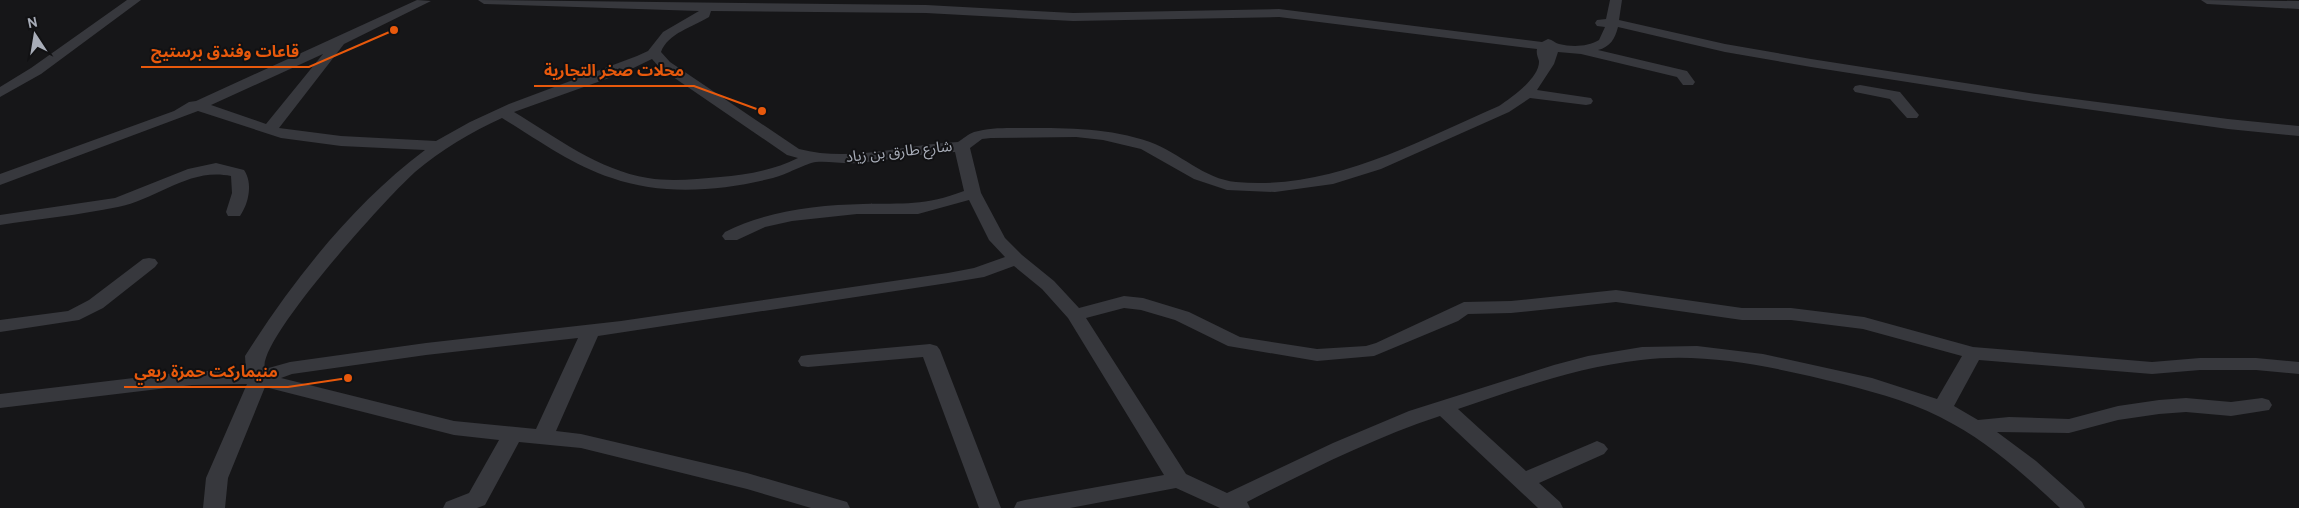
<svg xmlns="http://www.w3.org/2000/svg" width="2299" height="508" font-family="Overpass,'Noto Sans Arabic',sans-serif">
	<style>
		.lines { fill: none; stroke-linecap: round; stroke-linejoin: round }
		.minor { fill: #37383d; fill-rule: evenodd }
		.labels { text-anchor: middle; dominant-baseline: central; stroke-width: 4; stroke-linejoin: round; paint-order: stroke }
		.street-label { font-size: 15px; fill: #a8adb8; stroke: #111113 }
		.leader { fill: none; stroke: #e8590c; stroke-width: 2 }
		.callout-dot { fill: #e8590c; stroke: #111113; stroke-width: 2 }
		.callout-label { font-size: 16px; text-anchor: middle; font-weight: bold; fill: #e8590c; stroke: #111113; stroke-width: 4; stroke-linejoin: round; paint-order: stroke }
	</style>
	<rect width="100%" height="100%" fill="#161618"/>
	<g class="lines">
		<g class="minor">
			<path d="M127,0H141L41,74L0,97V87L31,68Z"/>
			<path d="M417,0L431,1L344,44L279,128L341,136L436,141L470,122L509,104L637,56L648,51L663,32L699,11L484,4L478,0L926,5L1073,13L1279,9L1542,42L1548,39C1553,40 1555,43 1559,44C1572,47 1587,47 1599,40L1605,27L1597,26L1595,23L1597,20L1606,19L1610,0H1622L1619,20L1725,44L1811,59L2036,94L2228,119L2299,126V136L2228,129L2036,102L1811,67L1725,52L1618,27C1615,39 1610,47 1598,50L1687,71L1695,82L1693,85H1683L1677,77L1581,54L1558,52L1554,64L1537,90L1591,98L1593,101L1591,104L1586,105L1530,98L1509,112L1381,169L1333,184L1275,192L1227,190L1194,179L1141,149L1103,140L1076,137L991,138L982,139L970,148L981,193L1005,238L1022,255L1054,281L1079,308L1124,296L1143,298L1189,312L1240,337L1317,349L1366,346L1376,343L1464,302L1511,301L1616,290L1742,308H1791L1864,317L1973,347L2152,362L2200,358H2256L2299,362V374L2256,370H2200L2152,374L1979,360L1954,406L1978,420L2009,417L2069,419L2118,406L2159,400L2186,398L2231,402L2262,398L2269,400L2272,405L2269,410L2231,416L2186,412L2159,414L2118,420L2069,433L1997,432L2036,461L2082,502L2085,508H2060C2027,477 1993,446 1953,424C1919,404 1881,394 1843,384C1777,368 1709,352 1641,360C1577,367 1518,389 1458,409L1526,471L1590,444L1597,441L1604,444L1608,449L1604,454L1539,483L1560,502L1563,508H1538L1440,416C1373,438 1310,470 1247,502L1250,508H1220L1176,488L1070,508H1014L1017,502L1025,500L1164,475L1068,318L1042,289L1014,266L984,277L948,283L598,336L556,431L581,434L747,473L847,502L850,508H811L747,489L581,448L519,442L485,505L477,508H443L446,502L469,493L499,440L454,435L265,387L228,478L225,508H203L206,478L247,384L192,385L0,408V394L192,371H246L245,356C293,280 353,204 425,150L341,146L281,138L198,111L0,185V174L174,111L189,102L196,101ZM711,11L926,13L1073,21L1279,17L1537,49C1536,54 1538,57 1539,61C1540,78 1511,98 1499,106C1416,142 1330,191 1236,182C1204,179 1180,153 1150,142C1110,128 1069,128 1027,128C1009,128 991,127 974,132C968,134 963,139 958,142C905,144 852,163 799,149L670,62L661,52C668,33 693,27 709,17ZM323,54L266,124L211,105ZM652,59L660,68L787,155L798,158C774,170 747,175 720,177C696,179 672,182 648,178C598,170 556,137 514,112L623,73ZM502,118C537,139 572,165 612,178C663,196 721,191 773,178C785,175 807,163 816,162C829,161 843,164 857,163C890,160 922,153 955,152L964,191C925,206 903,203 863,204C816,205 767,211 725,232L722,236L725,240H737L765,227L792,221L857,214H918L969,200L989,240L1005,257L974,268L948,273L621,321L426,343L290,362L265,369C255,342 390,194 415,172C441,150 471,132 502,118ZM1616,302L1742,320H1791L1863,329L1962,356L1937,399L1872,378L1763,354L1697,346L1642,347L1588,356L1554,365L1409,411L1333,443L1227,493L1186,474L1086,318L1124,308L1141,310L1175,320L1228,346L1317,361L1374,356L1458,321L1468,314L1511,313ZM578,338L536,429L454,421L281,378L292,374L426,355Z"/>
			<path d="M2201,0L2299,1V9L2207,4Z"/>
			<path d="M1860,85L1900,92L1919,115L1917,118H1907L1890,99L1855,92L1853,89L1855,86Z"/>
			<path d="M216,163L244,170C253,183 249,203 240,216H228L226,212L232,193L231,176C190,167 157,199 118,207C79,215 39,219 0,225V215L115,198L188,169Z"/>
			<path d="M149,258L155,259L158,263L155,267L103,308L79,320L0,332V320L68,311L89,300L143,259Z"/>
			<path d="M930,344L937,346L940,350L1001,508H979L923,357L808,367L801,366L798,361L801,356L808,355Z"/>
		</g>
	</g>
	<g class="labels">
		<g class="street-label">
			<text transform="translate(899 153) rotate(-6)">شارع طارق بن زياد</text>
		</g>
	</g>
	<path class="leader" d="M394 30L309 67H141M762 111L694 86H534M348 378L288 387H124"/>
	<g class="callout-dot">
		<circle cx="394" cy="30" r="5"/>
		<circle cx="762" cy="111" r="5"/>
		<circle cx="348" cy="378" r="5"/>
	</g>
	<g class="callout-label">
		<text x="225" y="57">قاعات وفندق برستيج</text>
		<text x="614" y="76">محلات صخر التجارية</text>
		<text x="206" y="377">منيماركت حمزة ربعي</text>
	</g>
	<g transform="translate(35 35) rotate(348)" stroke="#111113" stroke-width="4" paint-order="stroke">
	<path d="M0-4L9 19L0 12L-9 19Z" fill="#a8adb8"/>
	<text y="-8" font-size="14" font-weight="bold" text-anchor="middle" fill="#a8adb8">N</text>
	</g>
</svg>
